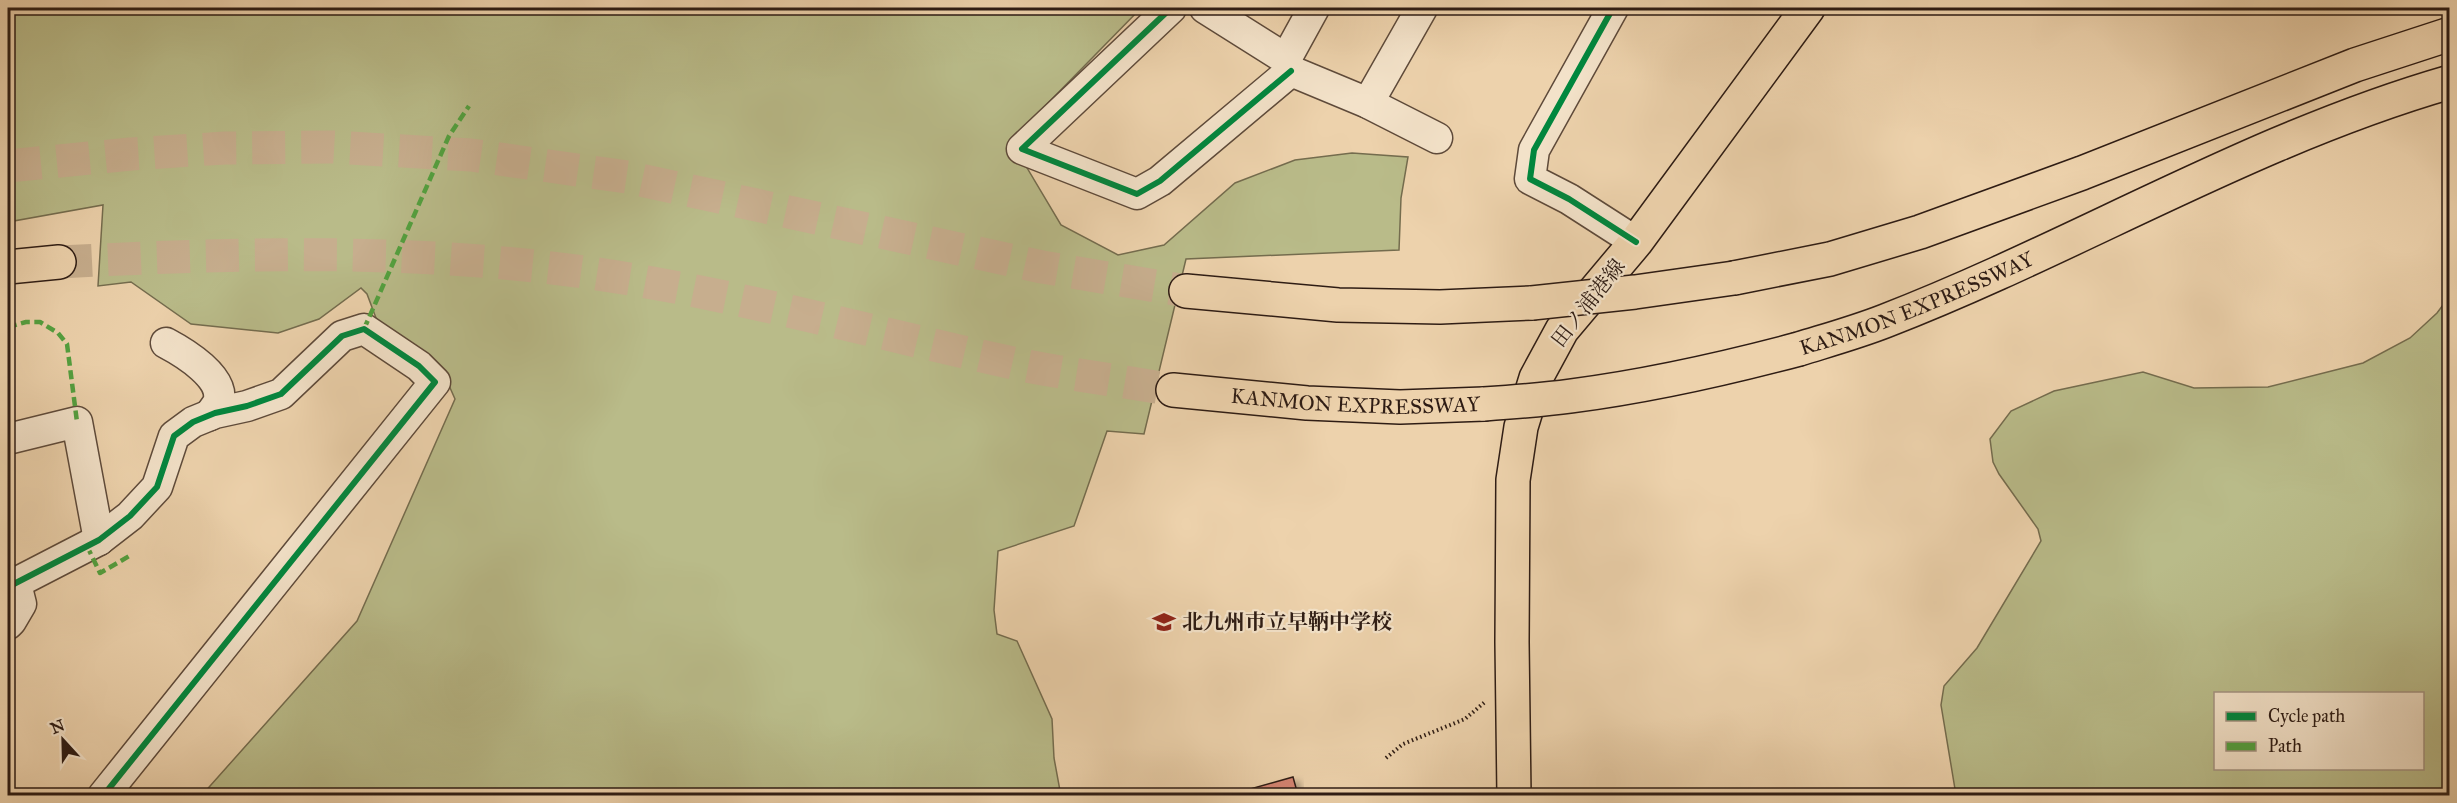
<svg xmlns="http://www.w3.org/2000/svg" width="2457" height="803" font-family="'IM FELL Great Primer','Noto Serif JP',serif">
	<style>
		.green { fill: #b9bb89; stroke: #746c4e; stroke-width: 1.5; fill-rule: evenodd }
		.building { fill: #d48472; stroke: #2e1c14; stroke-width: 1.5; filter: url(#shadow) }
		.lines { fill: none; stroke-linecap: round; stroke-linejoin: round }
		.highway-tunnel { stroke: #c7ae8e; stroke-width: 33; stroke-dasharray: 33 16; stroke-linecap: butt }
		.minor-casing { stroke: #5e4a3a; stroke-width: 33 }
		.major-casing { stroke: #2e1c14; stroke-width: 36 }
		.highway-casing { stroke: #2e1c14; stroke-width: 36 }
		.path { stroke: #2e1c14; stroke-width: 4; stroke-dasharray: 1.5 3; stroke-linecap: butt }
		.minor { stroke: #f3e2c9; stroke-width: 30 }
		.major { stroke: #edd2ac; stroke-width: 33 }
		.highway { stroke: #edd2ac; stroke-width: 33 }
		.highway-bridge-casing { stroke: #2e1c14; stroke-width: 36; stroke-linecap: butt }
		.highway-bridge { stroke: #edd2ac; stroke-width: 33 }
		.quiet { stroke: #52a13f; stroke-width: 4.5; stroke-dasharray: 9 4.5; stroke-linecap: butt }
		.cycleway-casing { stroke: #f3e2c9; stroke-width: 10 }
		.cycleway { stroke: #00873e; stroke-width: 6 }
		.labels { text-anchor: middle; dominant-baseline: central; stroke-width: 4.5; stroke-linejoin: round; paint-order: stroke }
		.street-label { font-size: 21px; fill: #2e1c14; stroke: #f3e2c9 }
		.poi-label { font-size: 21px; font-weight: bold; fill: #2e1c14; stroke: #f3e2c9; text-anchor: start }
	</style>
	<defs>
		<filter id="shadow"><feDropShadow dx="6" dy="4" stdDeviation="3" flood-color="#0004"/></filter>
	</defs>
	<rect width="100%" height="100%" fill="#edd2ac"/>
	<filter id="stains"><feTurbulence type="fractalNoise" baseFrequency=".00333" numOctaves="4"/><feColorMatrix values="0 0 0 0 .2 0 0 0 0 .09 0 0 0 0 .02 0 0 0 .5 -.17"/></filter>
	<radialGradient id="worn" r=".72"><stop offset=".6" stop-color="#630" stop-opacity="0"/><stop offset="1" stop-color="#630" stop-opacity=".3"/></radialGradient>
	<g class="green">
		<path d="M8,8H1141L1011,141L1061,225L1118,255L1164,245L1235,183L1295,160L1352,153L1408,157L1401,198L1399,250L1186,259L1144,434L1107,431L1074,526L998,551L994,610L997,634L1017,641L1052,719L1054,758L1061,796L202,795L357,621L455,399L443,372L379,326L367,294L361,288L319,319L278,333L191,324L131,282L98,286L103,205L8,222Z"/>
		<path d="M2449,297V795H1956L1941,705L1944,686L1977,648L2041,541L2038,529L1999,474L1993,462L1990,439L2011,411L2054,391L2143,372L2194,388L2268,387L2363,363L2410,338L2437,313ZM2216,694H2422V768H2216Z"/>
	</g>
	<path class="building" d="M1293,777L1298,795H1244L1243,791Z"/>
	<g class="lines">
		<g class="highway-tunnel">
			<path d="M8,166L131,154L225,148L333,147L471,155L627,177L1042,267L1186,291"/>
			<path d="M59,262C236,253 415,248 591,273C737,294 878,334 1022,365C1072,375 1123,381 1173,390"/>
		</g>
		<g class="minor-casing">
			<g id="minor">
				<path d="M1171,8L1022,149L1137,194L1160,181L1291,71"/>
				<path d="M1205,8L1286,59L1291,71L1368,103L1437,138"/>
				<path d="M1613,8L1534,150L1530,179L1569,199L1636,242"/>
				<path d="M1286,59L1314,8"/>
				<path d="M1368,103L1422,8"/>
				<path d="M166,343C183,352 227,378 218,403C216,407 212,411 210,415"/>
				<path d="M8,439L77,422L99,540"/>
				<path d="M8,587L99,540L130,516L157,487L174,436L193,422L215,413L247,406L281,394L342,336L364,329L419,366L435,382L103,796"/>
				<path d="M8,624L11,621L21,604L16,584"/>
			</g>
		</g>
		<g class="major-casing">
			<path id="major" d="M1514,796L1512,642L1513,480L1521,427L1536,378L1562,330L1636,242L1808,8"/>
		</g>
		<g class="highway-casing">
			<g id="highway">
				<path d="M8,267L59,262"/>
				<path d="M1734,278L1830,259L1920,232L2082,173L2355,65L2450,34"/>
				<path d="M1186,291L1338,305L1440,307L1532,303"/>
				<path id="s1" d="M1799,349C1828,340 1857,332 1885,321C2076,247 2252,139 2450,82"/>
				<path id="s2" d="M1173,390L1307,403L1400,407L1484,404"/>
			</g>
		</g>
		<path class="path" d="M1386,758L1403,744L1465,719L1486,701"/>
		<use href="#minor" class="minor"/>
		<use href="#major" class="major"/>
		<use href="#highway" class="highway"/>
		<g class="highway-bridge-casing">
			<g id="highway-bridge">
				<path d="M1532,303L1635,292L1734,278"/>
				<path d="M1484,404C1513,402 1542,400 1571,396C1648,386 1724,369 1799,349"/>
			</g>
		</g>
		<use href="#highway-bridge" class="highway-bridge"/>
		<g class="quiet">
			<path d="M8,327L26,322H40L58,333L67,344L77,422"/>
			<path d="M364,329L449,136L469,106"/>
			<path d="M87,546L100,573L131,555"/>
		</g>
		<g class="cycleway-casing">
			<g id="cycleway">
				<path d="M1171,8L1022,149L1137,194L1160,181L1291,71"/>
				<path d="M1613,8L1534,150L1530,179L1569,199L1636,242"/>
				<path d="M8,587L99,540L130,516L157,487L174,436L193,422L215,413L247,406L281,394L342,336L364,329L419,366L435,382L103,796"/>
			</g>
		</g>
		<use href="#cycleway" class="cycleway"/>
	</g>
	<defs>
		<g id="school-bare" transform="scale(1.8)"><path d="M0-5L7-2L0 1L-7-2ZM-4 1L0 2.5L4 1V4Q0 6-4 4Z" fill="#8f2418" stroke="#f3e2c9" stroke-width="2.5" paint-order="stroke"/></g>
	</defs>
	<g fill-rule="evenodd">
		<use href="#school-bare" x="1164" y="622"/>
	</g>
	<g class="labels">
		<g class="street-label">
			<text stroke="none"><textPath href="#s1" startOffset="126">KANMON EXPRESSWAY</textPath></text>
			<text transform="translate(1588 303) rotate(-52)">田ノ浦港線</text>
			<text stroke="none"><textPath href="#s2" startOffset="183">KANMON EXPRESSWAY</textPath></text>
		</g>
		<g class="poi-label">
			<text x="1182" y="622">北九州市立早鞆中学校</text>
		</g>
	</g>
	<rect width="2457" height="803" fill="none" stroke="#edd2ac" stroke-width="30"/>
	<rect x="9" y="9" width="2439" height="785" fill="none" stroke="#2e1c14" stroke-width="3"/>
	<rect x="15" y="15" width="2427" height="773" fill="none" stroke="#2e1c14" stroke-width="1.5"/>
	<rect x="2214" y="692" width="210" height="78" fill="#f3e2c9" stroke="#a49381" stroke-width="1.5"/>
	<rect x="2226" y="712" width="30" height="9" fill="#00873e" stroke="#a49381" stroke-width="1.5"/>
	<text x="2268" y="722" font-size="18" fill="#2e1c14">Cycle path</text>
	<rect x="2226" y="742" width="30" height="9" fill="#52a13f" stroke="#a49381" stroke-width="1.5"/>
	<text x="2268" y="752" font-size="18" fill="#2e1c14">Path</text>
	<g transform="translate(63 740) rotate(338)" stroke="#f3e2c9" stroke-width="4.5" paint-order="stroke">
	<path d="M0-4.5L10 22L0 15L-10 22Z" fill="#2e1c14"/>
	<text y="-9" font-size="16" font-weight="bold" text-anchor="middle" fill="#2e1c14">N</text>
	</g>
	<rect width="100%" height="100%" filter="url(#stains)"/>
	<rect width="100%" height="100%" fill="url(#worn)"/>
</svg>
